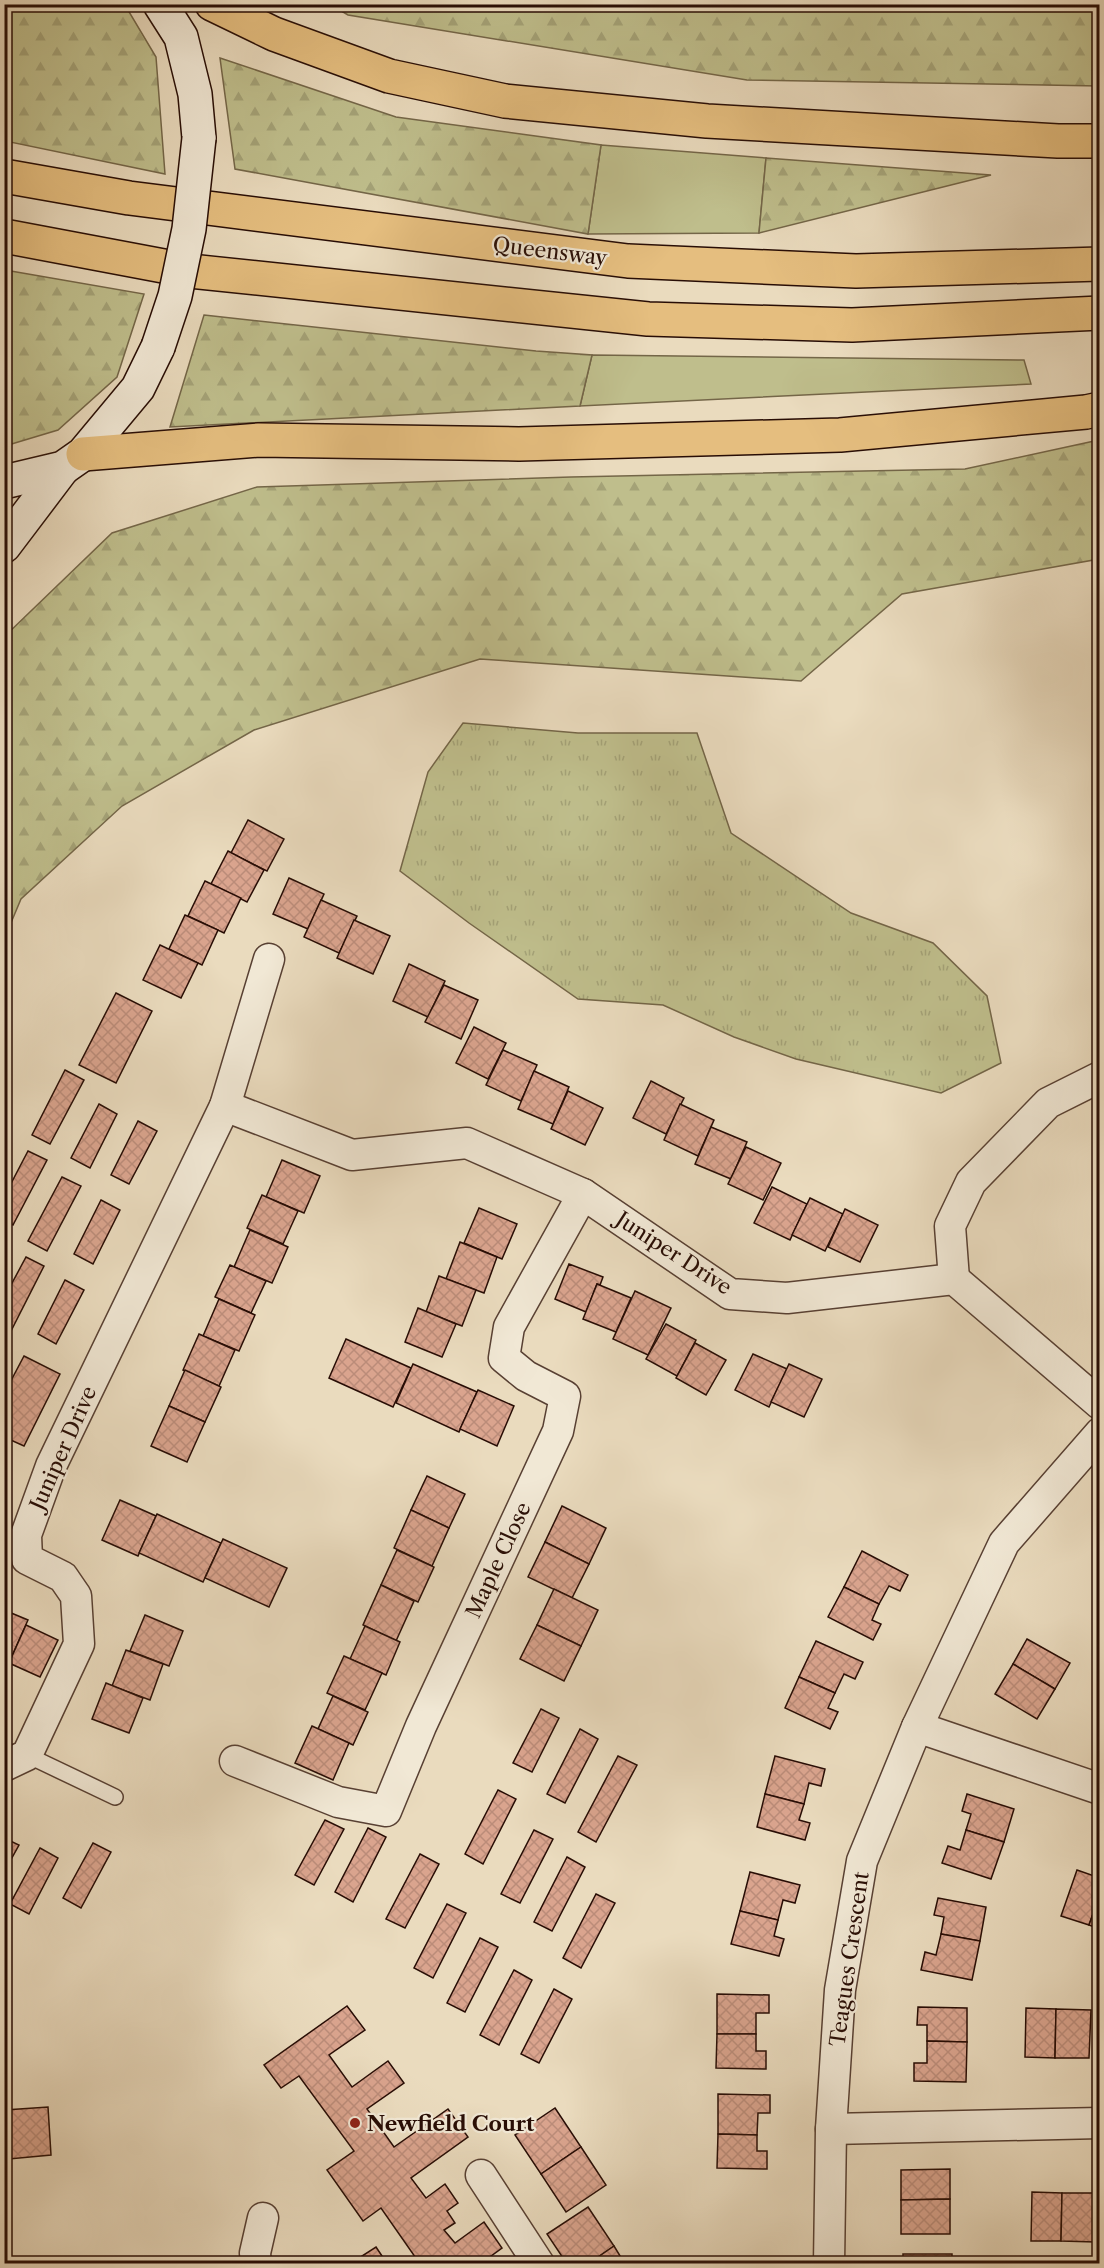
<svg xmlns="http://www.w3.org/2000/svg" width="1104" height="2268" font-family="'Libre Caslon Text',serif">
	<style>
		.grass { fill: #bfbe8c; stroke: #746648; stroke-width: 1.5 }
		.forest { fill: url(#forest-firs); stroke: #746648; stroke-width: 1.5 }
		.park { fill: url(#park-tufts); stroke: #746648; stroke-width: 1.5 }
		.building { fill: url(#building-cross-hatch); stroke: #280d05; stroke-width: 1.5 }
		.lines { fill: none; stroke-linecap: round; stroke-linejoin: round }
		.lane-casing { stroke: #584033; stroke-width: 18 }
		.street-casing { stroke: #584033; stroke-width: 33 }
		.secondary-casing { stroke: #280d05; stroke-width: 36 }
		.highway-casing { stroke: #280d05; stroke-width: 36 }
		.lane { stroke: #f1e8d5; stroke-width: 15 }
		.street { stroke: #f1e8d5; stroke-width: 30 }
		.secondary { stroke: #f1e8d5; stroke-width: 33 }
		.highway { stroke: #e5be7f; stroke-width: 33 }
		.secondary-bridge-casing { stroke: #280d05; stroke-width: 36; stroke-linecap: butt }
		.secondary-bridge { stroke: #f1e8d5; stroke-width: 33 }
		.poi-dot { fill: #8f2418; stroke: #f1e8d5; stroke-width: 2 }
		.labels { text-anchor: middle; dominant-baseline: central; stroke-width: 4.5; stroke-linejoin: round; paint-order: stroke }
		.street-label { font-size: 21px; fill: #280d05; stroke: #f1e8d5 }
		.poi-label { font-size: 21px; font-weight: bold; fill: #280d05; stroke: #f1e8d5; text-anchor: start }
	</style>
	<defs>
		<pattern id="forest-firs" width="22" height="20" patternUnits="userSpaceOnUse" patternTransform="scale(1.5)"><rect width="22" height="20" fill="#bfbe8c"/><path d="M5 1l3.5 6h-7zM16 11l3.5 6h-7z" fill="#a4a277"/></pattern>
		<pattern id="park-tufts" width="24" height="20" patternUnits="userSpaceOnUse" patternTransform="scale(1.5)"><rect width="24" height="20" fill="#bfbe8c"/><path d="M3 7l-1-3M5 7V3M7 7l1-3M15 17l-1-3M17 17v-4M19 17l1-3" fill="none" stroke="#a4a277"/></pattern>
		<pattern id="building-cross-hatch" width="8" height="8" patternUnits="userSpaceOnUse" patternTransform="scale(1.5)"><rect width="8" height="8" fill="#daa48e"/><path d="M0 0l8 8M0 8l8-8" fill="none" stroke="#bb8c79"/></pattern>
	</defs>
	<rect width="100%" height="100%" fill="#eadbbe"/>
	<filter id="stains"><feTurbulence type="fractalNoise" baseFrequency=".00333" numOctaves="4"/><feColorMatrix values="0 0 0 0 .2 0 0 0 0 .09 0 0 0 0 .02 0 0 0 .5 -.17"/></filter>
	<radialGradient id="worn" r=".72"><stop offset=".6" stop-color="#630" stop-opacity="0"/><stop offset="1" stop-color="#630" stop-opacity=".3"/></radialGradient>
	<g class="grass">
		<path d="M601,145L766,158L759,233L588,234Z"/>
		<path d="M592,355L1024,360L1031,384L580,406Z"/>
	</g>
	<g class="forest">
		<path d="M5,4L125,5L156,57L165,174L5,141Z"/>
		<path d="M331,5H1099V86L747,80L348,15Z"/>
		<path d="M220,58L396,117L601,145L588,234L235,169Z"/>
		<path d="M766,158L991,175L759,233Z"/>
		<path d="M5,270L144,294L117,377L58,430L5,446Z"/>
		<path d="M204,315L536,351L592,355L580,406L170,427Z"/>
		<path d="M1099,440V559L902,594L801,681L480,659L254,730L122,806L21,899L5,937V636L112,533L257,487L571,477L965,469Z"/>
	</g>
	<path class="park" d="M463,723L578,733H697L731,833L851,913L933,943L987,996L1001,1063L941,1093L796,1059L734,1037L663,1005L578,999L469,923L400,871L428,772Z"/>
	<g class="building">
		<path d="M248,820L284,839L267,871L231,853Z"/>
		<path d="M228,851L264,870L247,902L211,884Z"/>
		<path d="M289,878L324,894L308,929L273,914Z"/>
		<path d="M205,881L241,898L224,933L188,916Z"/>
		<path d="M321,900L357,916L339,953L304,937Z"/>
		<path d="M185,915L218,930L202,965L169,949Z"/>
		<path d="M354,920L390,936L373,974L337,958Z"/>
		<path d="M160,945L198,963L181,998L143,980Z"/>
		<path d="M409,964L445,981L428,1017L393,1001Z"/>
		<path d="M444,985L478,1000L461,1039L425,1022Z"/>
		<path d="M116,993L152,1011L116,1083L79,1065Z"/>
		<path d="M474,1027L506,1043L488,1079L456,1063Z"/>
		<path d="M503,1050L537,1065L521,1101L486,1085Z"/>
		<path d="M65,1070L84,1080L50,1144L32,1135Z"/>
		<path d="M534,1071L569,1087L553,1124L518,1109Z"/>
		<path d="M651,1081L684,1098L666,1134L633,1118Z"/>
		<path d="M568,1091L603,1108L585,1145L551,1129Z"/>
		<path d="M99,1104L117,1114L90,1168L71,1158Z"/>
		<path d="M680,1104L714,1120L698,1156L664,1140Z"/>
		<path d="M138,1121L157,1131L129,1184L111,1175Z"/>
		<path d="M711,1127L747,1142L731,1179L695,1164Z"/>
		<path d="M746,1147L781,1163L763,1200L728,1184Z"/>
		<path d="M28,1151L47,1160L13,1225L4,1220V1197Z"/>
		<path d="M282,1160L320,1176L304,1213L266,1197Z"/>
		<path d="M62,1177L81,1186L47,1251L28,1241Z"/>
		<path d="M772,1187L807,1204L790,1240L754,1223Z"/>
		<path d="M262,1195L298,1211L283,1244L247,1228Z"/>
		<path d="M810,1198L843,1214L825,1251L792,1235Z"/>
		<path d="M101,1200L120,1210L93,1264L74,1254Z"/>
		<path d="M479,1208L517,1224L502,1259L464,1243Z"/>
		<path d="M845,1209L878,1225L860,1262L828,1247Z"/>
		<path d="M250,1230L288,1247L272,1283L234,1267Z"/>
		<path d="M460,1242L497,1257L484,1293L446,1279Z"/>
		<path d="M26,1257L44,1266L11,1331L4,1328V1298Z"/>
		<path d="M569,1264L603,1277L600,1285L597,1284L586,1312L555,1299Z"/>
		<path d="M230,1265L266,1281L251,1313L215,1297Z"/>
		<path d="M439,1276L476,1290L462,1326L426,1312Z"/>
		<path d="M65,1280L84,1290L56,1344L38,1334Z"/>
		<path d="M597,1284L631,1298L616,1332L583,1319Z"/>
		<path d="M635,1291L671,1308L648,1355L613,1339Z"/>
		<path d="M219,1299L255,1315L239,1351L203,1336Z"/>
		<path d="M418,1308L456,1324L442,1357L405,1342Z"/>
		<path d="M666,1324L696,1340L677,1376L646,1359Z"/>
		<path d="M199,1334L235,1350L219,1386L183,1370Z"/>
		<path d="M346,1339L411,1368L393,1407L329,1378Z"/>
		<path d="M695,1343L726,1360L706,1395L676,1378Z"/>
		<path d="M753,1354L787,1369L769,1407L735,1390Z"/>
		<path d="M24,1356L60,1374L24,1446L4,1437V1394Z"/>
		<path d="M413,1364L477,1392L459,1432L396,1403Z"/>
		<path d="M789,1364L822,1379L804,1417L771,1402Z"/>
		<path d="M185,1370L221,1387L205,1422L169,1406Z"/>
		<path d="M478,1390L514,1406L497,1446L460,1429Z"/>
		<path d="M169,1406L205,1422L187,1462L151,1446Z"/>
		<path d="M427,1476L465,1494L449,1528L411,1510Z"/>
		<path d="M120,1500L156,1516L138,1556L102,1540Z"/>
		<path d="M562,1506L606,1528L589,1564L545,1542Z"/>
		<path d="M411,1510L449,1528L432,1566L394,1548Z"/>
		<path d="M157,1514L221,1543L203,1582L139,1553Z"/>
		<path d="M223,1539L287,1568L269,1607L205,1578Z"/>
		<path d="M545,1542L589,1564L572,1598L528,1577Z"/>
		<path d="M397,1550L434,1567L418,1602L381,1585Z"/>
		<path d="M862,1551L908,1575L900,1591L889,1586L879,1604L844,1587Z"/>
		<path d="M381,1585L414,1601L396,1641L363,1625Z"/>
		<path d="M844,1587L879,1604L872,1620L881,1624L873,1640L828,1617Z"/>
		<path d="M554,1589L598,1610L581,1646L537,1625Z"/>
		<path d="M4,1610L28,1620L11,1658L4,1655Z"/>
		<path d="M145,1615L183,1631L169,1666L130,1651Z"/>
		<path d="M26,1625L58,1640L40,1677L9,1663Z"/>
		<path d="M537,1625L581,1646L564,1681L520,1659Z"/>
		<path d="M365,1626L400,1642L386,1675L350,1659Z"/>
		<path d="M1027,1639L1070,1663L1055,1689L1013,1664Z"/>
		<path d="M816,1641L863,1662L855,1679L844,1674L835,1693L799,1677Z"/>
		<path d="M126,1650L163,1664L150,1700L112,1686Z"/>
		<path d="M344,1656L382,1673L365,1710L327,1693Z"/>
		<path d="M1013,1664L1055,1689L1037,1719L995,1694Z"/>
		<path d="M799,1677L835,1693L828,1708L838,1712L830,1729L785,1708Z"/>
		<path d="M106,1683L143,1698L129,1733L92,1719Z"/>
		<path d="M333,1696L368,1712L353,1745L318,1729Z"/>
		<path d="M541,1709L559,1718L532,1772L513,1763Z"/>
		<path d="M312,1726L349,1743L333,1780L295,1763Z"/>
		<path d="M580,1729L598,1739L565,1803L547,1794Z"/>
		<path d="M618,1756L637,1765L596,1842L578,1832Z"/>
		<path d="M775,1756L825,1769L821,1786L809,1783L804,1804L765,1794Z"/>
		<path d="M498,1790L516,1799L483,1864L465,1854Z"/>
		<path d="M765,1794L804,1804L799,1820L810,1823L805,1840L757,1827Z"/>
		<path d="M967,1794L1014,1809L1004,1842L966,1830L971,1814L962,1811Z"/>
		<path d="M325,1820L344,1829L314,1885L295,1875Z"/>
		<path d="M368,1828L386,1837L353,1902L335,1892Z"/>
		<path d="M534,1830L553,1839L520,1903L501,1894Z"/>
		<path d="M966,1830L1004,1842L991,1879L942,1863L948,1846L960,1850Z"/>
		<path d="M4,1838L19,1845L4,1872Z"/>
		<path d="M93,1843L111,1852L81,1908L63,1898Z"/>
		<path d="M40,1848L58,1858L29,1914L10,1904Z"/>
		<path d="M420,1854L439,1864L405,1928L386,1919Z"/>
		<path d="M567,1857L585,1867L552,1931L534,1922Z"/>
		<path d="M1077,1870L1100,1878V1894L1089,1925L1061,1916Z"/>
		<path d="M750,1872L800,1885L795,1903L783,1900L778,1920L740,1911Z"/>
		<path d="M596,1894L615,1903L581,1968L563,1958Z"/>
		<path d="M1100,1894V1929L1089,1925Z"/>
		<path d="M938,1898L986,1907L980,1941L941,1934L944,1917L934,1915Z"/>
		<path d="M447,1904L466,1913L433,1978L414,1968Z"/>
		<path d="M740,1911L778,1920L774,1936L784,1939L779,1956L731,1944Z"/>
		<path d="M941,1934L980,1941L972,1980L921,1970L925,1952L936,1955Z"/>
		<path d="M480,1938L498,1947L465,2012L447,2003Z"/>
		<path d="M514,1970L532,1980L499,2045L480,2035Z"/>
		<path d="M554,1989L572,1999L539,2063L521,2054Z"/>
		<path d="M717,1994L769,1995V2013H756V2034H717Z"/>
		<path d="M347,2006L365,2030L329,2055L352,2087L388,2061L404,2083L367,2109L394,2147L448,2109L468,2137L411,2178L426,2198L445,2184L458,2203L447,2211L455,2223L444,2230L455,2243L484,2222L502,2248L480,2264H420L381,2208L363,2221L327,2170L354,2151L299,2076L281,2088L264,2065Z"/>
		<path d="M918,2007L967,2008V2042L927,2041V2025H917Z"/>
		<path d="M1026,2008L1056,2009L1055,2058L1025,2057Z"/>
		<path d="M1056,2009L1091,2010L1089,2058H1055Z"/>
		<path d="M717,2034H756V2051H766V2069L716,2068Z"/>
		<path d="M927,2041L967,2042L966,2082L914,2081V2063H927Z"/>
		<path d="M718,2094L770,2095V2113H758L757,2135L718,2134Z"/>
		<path d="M48,2107L51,2155L9,2159L5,2110Z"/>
		<path d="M555,2108L581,2147L541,2174L515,2135Z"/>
		<path d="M4,2110L9,2159H4Z"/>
		<path d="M718,2134L757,2135V2151H767V2169L717,2168Z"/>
		<path d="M581,2147L606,2185L566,2212L541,2174Z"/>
		<path d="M950,2169V2199L901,2200V2170Z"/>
		<path d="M1032,2192L1062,2193L1061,2241H1031Z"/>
		<path d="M1062,2193H1096L1095,2242L1061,2241Z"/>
		<path d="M950,2199V2234H901V2200Z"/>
		<path d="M588,2207L614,2246L588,2264H567L547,2234Z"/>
		<path d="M614,2246L625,2264H588Z"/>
		<path d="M376,2247L384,2259L379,2264H367L362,2256Z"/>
		<rect x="903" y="2254" width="49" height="10"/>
	</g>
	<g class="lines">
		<g class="lane-casing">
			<path id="lane" d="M27,1755L115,1797"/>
		</g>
		<g class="street-casing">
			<g id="street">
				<path d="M225,1106L352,1155L467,1143L583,1194L730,1294L787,1298L954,1279L1100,1404"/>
				<path d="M954,1279L950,1226L971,1182L1048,1103L1100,1077"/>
				<path d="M917,1727L1100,1789"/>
				<path d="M235,1761L338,1802L386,1811L421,1726L558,1431L565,1396L526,1376L504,1358L509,1327L583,1194"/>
				<path d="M4,1766L27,1755L79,1644L76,1596L63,1577L27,1559L26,1535L51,1466L225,1106L269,959"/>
				<path d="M831,2129L1100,2123"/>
				<path d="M481,2175L539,2264"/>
				<path d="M256,2264L255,2253L263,2218"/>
				<path d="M829,2264L831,2129L840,1990L862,1861L917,1727L1004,1543L1100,1433"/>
			</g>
		</g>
		<g class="secondary-casing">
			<g id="secondary">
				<path d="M160,4L181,37L195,94L199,138"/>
				<path d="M4,482L63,468L83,454L138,388L158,347"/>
				<path d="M4,546L63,468"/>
			</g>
		</g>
		<g class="highway-casing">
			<g id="highway">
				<path d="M212,4L274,34L389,76L505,101L707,121L1058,141H1100"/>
				<path d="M4,176L129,198L628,261L856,271L1100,264"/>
				<path d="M4,236L190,271L648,319L852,325L1100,313"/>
				<path d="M83,454L259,440L519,444L840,435L1086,412L1100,409"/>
			</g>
		</g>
		<use href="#lane" class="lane"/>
		<use href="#street" class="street"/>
		<use href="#secondary" class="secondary"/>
		<use href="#highway" class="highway"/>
		<g class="secondary-bridge-casing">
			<path id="secondary-bridge" d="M158,347L175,296L189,229L199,138"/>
		</g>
		<use href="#secondary-bridge" class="secondary-bridge"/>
	</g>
	<circle class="poi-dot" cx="355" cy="2123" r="6"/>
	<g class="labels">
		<g class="street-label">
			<text transform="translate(550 251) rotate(7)">Queensway</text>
			<text transform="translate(674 1253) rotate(33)">Juniper Drive</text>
			<text transform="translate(63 1448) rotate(-66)">Juniper Drive</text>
			<text transform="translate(498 1560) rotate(-65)">Maple Close</text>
			<text transform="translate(849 1959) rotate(-82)">Teagues Crescent</text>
		</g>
		<g class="poi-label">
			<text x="367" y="2123">Newfield Court</text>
		</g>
	</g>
	<rect width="1104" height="2268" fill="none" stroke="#eadbbe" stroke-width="24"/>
	<rect x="6" y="6" width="1092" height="2256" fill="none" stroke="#280d05" stroke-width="3"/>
	<rect x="12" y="12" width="1080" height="2244" fill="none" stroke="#280d05" stroke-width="1.5"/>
	<rect width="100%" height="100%" filter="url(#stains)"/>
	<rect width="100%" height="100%" fill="url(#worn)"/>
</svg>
